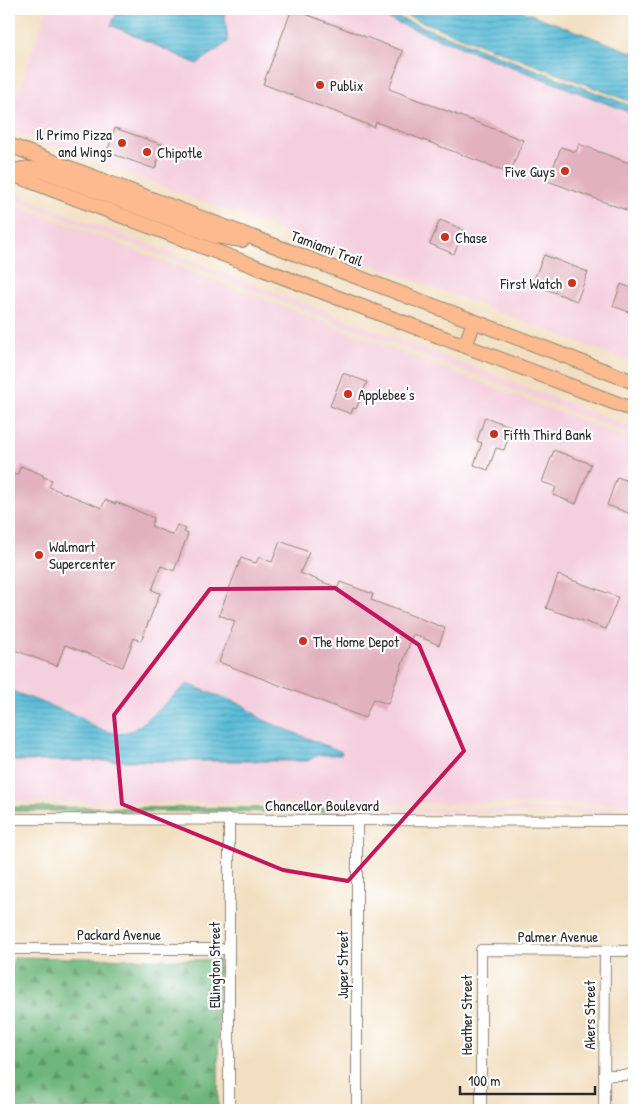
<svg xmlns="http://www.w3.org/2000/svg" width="643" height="1119" font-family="'Patrick Hand',sans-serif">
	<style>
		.built { fill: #f4cfde }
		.forest { fill: url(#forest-firs); stroke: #4c7054 }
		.water { fill: url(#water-rules); stroke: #427482 }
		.building { fill: #e2b1c0 }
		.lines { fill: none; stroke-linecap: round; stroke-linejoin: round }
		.minor-casing { stroke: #8e8576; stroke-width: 12 }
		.major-casing { stroke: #8e8576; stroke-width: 16 }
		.minor { stroke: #fff; stroke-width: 10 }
		.major { stroke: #fcba8e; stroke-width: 14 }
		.marked { fill: none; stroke: #c2185b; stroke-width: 4; stroke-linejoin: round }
		.poi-dot { fill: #c8321e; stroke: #fff; stroke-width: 2 }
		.labels { text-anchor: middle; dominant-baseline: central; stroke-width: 4.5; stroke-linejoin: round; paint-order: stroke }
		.poi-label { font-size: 15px; fill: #2b2b2b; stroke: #fff; text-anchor: start }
		.street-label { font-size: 15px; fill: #2b2b2b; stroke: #fff }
	</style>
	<defs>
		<pattern id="forest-firs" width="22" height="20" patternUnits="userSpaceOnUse" patternTransform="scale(1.25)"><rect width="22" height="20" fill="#6eb67d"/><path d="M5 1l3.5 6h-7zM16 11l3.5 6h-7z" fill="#5b9467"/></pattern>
		<pattern id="water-rules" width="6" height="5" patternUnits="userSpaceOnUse" patternTransform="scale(1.25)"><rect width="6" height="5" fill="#5abcd8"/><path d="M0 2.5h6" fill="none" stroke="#4b99af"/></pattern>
	</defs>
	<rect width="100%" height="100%" fill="#fff"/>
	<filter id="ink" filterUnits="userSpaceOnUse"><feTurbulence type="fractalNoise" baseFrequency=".02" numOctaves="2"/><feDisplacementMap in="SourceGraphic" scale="10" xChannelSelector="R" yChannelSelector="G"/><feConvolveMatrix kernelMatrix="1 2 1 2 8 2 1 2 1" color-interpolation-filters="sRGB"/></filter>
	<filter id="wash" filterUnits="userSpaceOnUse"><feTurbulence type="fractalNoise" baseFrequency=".0096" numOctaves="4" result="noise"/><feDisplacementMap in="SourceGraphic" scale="20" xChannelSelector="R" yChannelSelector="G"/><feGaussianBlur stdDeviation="1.12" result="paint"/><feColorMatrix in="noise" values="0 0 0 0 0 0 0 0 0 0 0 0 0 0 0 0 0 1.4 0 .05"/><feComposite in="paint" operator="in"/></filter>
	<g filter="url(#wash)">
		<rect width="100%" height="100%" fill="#f2dfc1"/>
		<g class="built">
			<path d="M47,9H119L111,25L228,42L224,9H362L634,114V363L9,129V119Z"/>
			<path d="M9,192L634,428V436L9,197Z"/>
			<path d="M9,202L634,441V804L9,802Z"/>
			<path d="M329,808L634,809V814L330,812Z"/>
		</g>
		<g class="forest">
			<path d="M9,807L329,808L330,812L9,811Z"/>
			<path d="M14,957L219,960L218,1110H9V981Z"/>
		</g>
		<g class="water">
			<path d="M119,9H224L228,42L197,64L111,25Z"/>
			<path d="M362,9H376L634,107V114Z"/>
			<path d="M389,9H517L634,53V103Z"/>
			<path d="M187,684L243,705L263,720L342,752L341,755H318L308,761H9V690L80,717L98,729L119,734L133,730L144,722Z"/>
		</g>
		<g id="blocks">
			<g class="building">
				<path d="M292,9L403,51L389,89L523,140L510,173L376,122L374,127L263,84Z"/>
				<path d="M115,128L163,145L155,169L107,152Z"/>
				<path d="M579,144L634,165V213L548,181L561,147L576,152Z"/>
				<path d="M440,220L464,230L454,254L430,244Z"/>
				<path d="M544,255L588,272L577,301L532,284Z"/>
				<path d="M621,284L634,289V314L613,306Z"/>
				<path d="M343,373L367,382L356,409L353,408L351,414L330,406Z"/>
				<path d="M485,417L512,427L504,450L496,448L488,470L474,465L482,443L477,441Z"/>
				<path d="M554,450L591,464L576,504L553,495L556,487L542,482Z"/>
				<path d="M21,466L43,475V477L52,480L49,487L102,508L105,500L116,504V502L154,518L151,526L173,535L177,525L186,529L184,532L188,534L174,571L161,566L152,590L160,593L141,641L134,638L123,667L65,645L57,666L9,648V485L13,474L17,475Z"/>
				<path d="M617,477L634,483V515L607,505Z"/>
				<path d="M280,541L309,552L300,573L338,588L340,582L373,594L371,600L445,628L439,645L413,634L388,704L373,699L365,718L219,662L235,621L219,615L241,558L256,563L259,557L272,562Z"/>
				<path d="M558,575L618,597L606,629L546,608Z"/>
			</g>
		</g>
	</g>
	<g filter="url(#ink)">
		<use href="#blocks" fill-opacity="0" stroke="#8e8576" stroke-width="1"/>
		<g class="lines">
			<g class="minor-casing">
				<g id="minor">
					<path d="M9,819L634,821"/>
					<path d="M9,949H229"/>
					<path d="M604,1075H634"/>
					<path d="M229,1110V819"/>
					<path d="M357,1110V820"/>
					<path d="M481,1110V950L634,951"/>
					<path d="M604,1110L605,951"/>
				</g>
			</g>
			<g class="major-casing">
				<g id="major">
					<path d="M9,145L634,382"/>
					<path d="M9,173L634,410"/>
					<path d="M9,173C21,167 30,168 43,171L215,236L242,240"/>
					<path d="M465,346L474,322"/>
				</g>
			</g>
			<use href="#minor" class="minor"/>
			<use href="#major" class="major"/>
		</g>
	</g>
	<path class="marked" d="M335,588L419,645L464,751L348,881L283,870L122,804L114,715L210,589Z"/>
	<g class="poi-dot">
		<circle cx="320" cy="85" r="5"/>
		<circle cx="122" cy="143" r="5"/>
		<circle cx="147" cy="152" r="5"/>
		<circle cx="565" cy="171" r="5"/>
		<circle cx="445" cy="237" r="5"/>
		<circle cx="572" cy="283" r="5"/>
		<circle cx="348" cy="394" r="5"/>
		<circle cx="494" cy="434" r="5"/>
		<circle cx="39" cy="555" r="5"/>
		<circle cx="303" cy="641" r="5"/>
	</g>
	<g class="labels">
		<g class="poi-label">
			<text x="330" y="85">Publix</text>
			<text x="112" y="134" text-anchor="end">Il Primo Pizza<tspan x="112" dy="17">and Wings</tspan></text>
			<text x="157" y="152">Chipotle</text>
			<text x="555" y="171" text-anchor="end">Five Guys</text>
			<text x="455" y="237">Chase</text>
			<text x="562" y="283" text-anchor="end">First Watch</text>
			<text x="358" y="394">Applebee's</text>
			<text x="504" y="434">Fifth Third Bank</text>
			<text x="49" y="546">Walmart<tspan x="49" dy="17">Supercenter</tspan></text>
			<text x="313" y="641">The Home Depot</text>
		</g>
		<g class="street-label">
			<text transform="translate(327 248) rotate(21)">Tamiami Trail</text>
			<text x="322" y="805">Chancellor Boulevard</text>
			<text x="119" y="934">Packard Avenue</text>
			<text x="558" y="936">Palmer Avenue</text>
			<text transform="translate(214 965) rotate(-90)">Ellington Street</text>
			<text transform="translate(342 965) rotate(-90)">Juper Street</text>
			<text transform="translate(466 1015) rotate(-90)">Heather Street</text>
			<text transform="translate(589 1015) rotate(-90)">Akers Street</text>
		</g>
	</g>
	<rect width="643" height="1119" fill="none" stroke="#fff" stroke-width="30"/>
	<path d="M460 1086v8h135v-8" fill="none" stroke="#2b2b2b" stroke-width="2.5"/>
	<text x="468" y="1086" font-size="15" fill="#2b2b2b" stroke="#ffffff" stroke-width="4" paint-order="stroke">100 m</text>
</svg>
